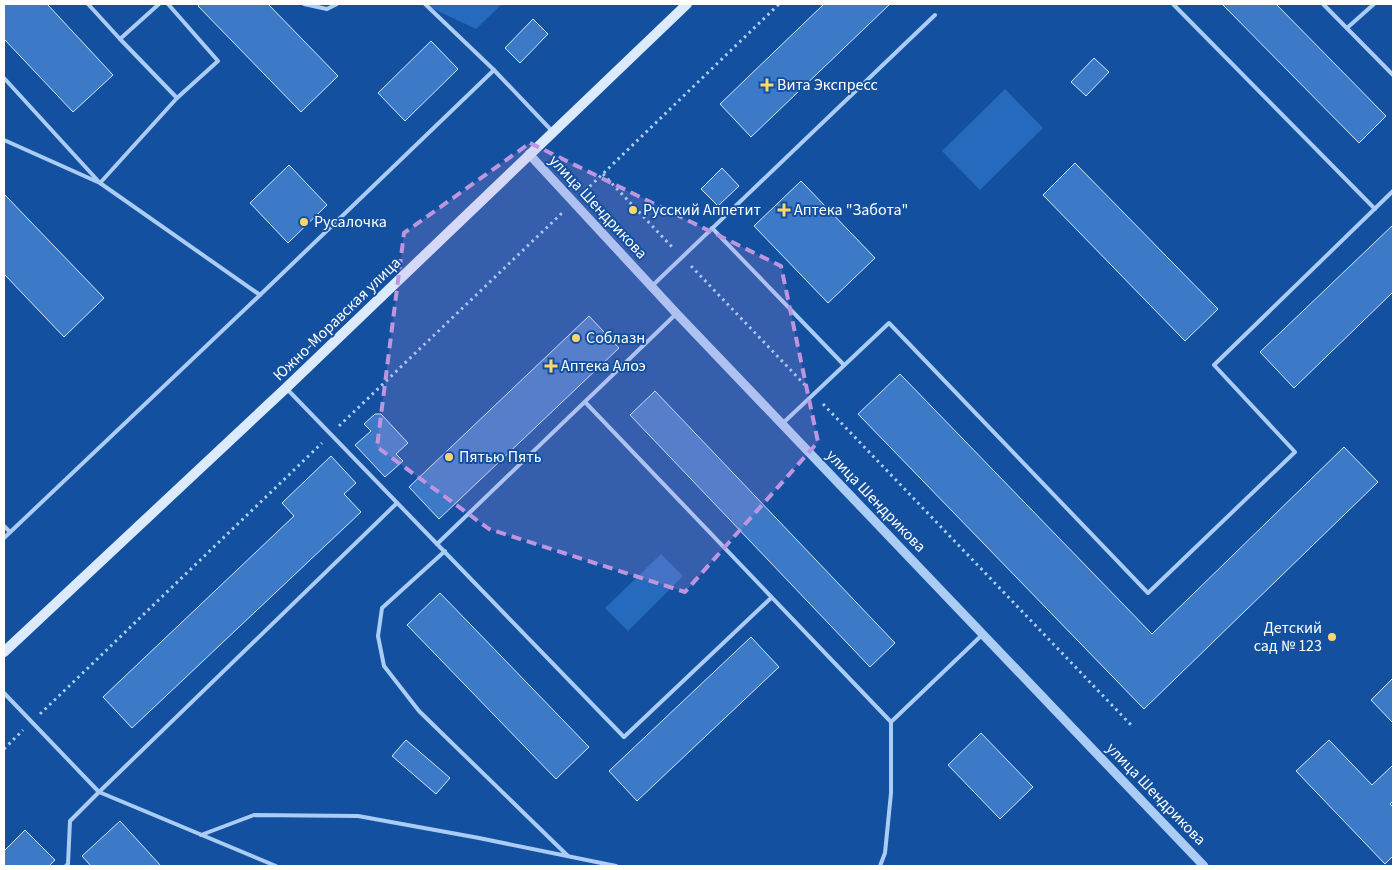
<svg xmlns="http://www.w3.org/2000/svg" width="1397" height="870" font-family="'Source Sans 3',sans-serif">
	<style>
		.green { fill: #266abd }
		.building { fill: #3c79c6; stroke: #d3e6fe }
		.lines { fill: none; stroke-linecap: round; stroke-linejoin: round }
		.path { stroke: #abccf4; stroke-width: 3; stroke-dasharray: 2.5 4; stroke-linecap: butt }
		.service { stroke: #abccf4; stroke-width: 4 }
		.tertiary { stroke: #abccf4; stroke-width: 9 }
		.secondary { stroke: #dbeafd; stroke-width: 10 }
		.marked { fill: #bd96df; fill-opacity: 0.2; stroke: #bd96df; stroke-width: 4; stroke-dasharray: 10 6; stroke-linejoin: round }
		.poi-dot { fill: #ffd66e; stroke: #13509f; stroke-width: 2 }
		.labels { text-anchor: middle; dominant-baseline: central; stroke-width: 4; stroke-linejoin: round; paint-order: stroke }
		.poi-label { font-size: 16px; fill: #fff; stroke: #13509f; text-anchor: start }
		.street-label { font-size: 16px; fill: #fff; stroke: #13509f }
	</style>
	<rect width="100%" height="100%" fill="#13509f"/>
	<g class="green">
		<path d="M423,4H502L476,29Z"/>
		<path d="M1005,89L1043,128L980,190L942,151Z"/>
		<path d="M661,554L683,576L628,631L605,608Z"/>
	</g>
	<g class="building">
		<path d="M4,4H47L113,75L73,112L4,39Z"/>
		<path d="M200,4H268L338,76L301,112L198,6Z"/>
		<path d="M824,4H890L751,137L720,104Z"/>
		<path d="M1222,4H1276L1386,116L1359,143Z"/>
		<path d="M533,19L548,34L520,63L505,48Z"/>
		<path d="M431,41L458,69L405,121L378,93Z"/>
		<path d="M1094,58L1109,72L1086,96L1071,82Z"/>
		<path d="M1075,163L1218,309L1185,341L1043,195Z"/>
		<path d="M289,165L327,205L288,243L250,203Z"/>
		<path d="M722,168L739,186L718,206L701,189Z"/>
		<path d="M801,181L875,258L828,303L754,226Z"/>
		<path d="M4,194L104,298L64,337L4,274Z"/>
		<path d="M1393,225V292L1294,388L1260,352Z"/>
		<path d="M589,316L619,348L439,519L409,487Z"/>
		<path d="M900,374L1152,634L1344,447L1378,482L1144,709L858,414Z"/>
		<path d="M655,391L895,643L870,667L630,415Z"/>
		<path d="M375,414H381L408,443L396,454L403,461L385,477L355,445L371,431L364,424Z"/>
		<path d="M331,456L356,483L344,494L361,512L132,728L103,697L294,516L282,503Z"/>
		<path d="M440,593L589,747L556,779L407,625Z"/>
		<path d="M751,637L779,667L637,801L609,771Z"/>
		<path d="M1393,678V723L1371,700Z"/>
		<path d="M981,733L1033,787L1000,819L948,765Z"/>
		<path d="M406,740L450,778L436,794L392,756Z"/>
		<path d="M1329,740L1372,785L1393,765V801L1390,804L1393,807V856L1385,864L1296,771Z"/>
		<path d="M120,821L161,866H91L82,856Z"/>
		<path d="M25,830L55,860L49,866H4V851Z"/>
	</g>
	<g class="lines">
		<g class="path">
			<path d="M603,174L673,248"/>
			<path d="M585,191L779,4"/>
			<path d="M691,266L805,385"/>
			<path d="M823,404L1133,727"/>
			<path d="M339,426L562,213"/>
			<path d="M40,714L322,443"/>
			<path d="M4,749L23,730"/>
		</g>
		<g class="service">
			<path d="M88,4L120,39"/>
			<path d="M168,4L218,61L177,98"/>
			<path d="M304,4L327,9L337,4"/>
			<path d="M425,4L494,70"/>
			<path d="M1173,4L1375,209"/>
			<path d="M1323,4L1393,75"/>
			<path d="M1347,28L1374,4"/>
			<path d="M4,78L100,183L177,98L120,39L159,4"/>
			<path d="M4,140L100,183L260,295"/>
			<path d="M712,228L844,365"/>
			<path d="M652,286L935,15"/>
			<path d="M286,388L437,544L676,314"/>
			<path d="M585,402L891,722L982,635"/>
			<path d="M782,424L889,323L1148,593L1295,452L1214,365L1393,191"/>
			<path d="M4,526L10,532"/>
			<path d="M4,538L260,295L494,70L553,132"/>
			<path d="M437,544L624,737L771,598"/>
			<path d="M445,551L382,608L378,636L384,666L419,711L568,856"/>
			<path d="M4,693L99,792L397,503"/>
			<path d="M201,835L254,815L358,816L479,838L616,866"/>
			<path d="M66,866L68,864L70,821L99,792L276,866"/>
			<path d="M880,866L885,853L891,793V722"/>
		</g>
		<path class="tertiary" d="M529,154L677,314L1204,866"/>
		<path class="secondary" d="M4,652L286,388L687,4"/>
	</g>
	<path class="marked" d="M530,143L781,266L818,442L685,592L489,529L377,447L404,233Z"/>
	<g class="poi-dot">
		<path d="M764.5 77.5h5v5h5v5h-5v5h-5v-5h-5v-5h5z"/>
		<circle cx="633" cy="210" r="5"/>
		<path d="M781.5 202.5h5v5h5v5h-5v5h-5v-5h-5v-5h5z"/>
		<circle cx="304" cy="222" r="5"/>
		<circle cx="576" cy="338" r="5"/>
		<path d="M548.5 358.5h5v5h5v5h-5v5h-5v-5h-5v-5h5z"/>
		<circle cx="449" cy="457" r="5"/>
		<circle cx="1332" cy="637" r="5"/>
	</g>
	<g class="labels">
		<g class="poi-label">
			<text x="777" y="85">Вита Экспресс</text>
			<text x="643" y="210">Русский Аппетит</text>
			<text x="794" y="210">Аптека "Забота"</text>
			<text x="314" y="222">Русалочка</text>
			<text x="586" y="338">Соблазн</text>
			<text x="561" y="366">Аптека Алоэ</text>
			<text x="459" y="457">Пятью Пять</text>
			<text x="1322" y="628" text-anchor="end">Детский<tspan x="1322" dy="18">сад № 123</tspan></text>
		</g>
		<g class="street-label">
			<text transform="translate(598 207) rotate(47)">улица Шендрикова</text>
			<text transform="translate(337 319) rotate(-44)">Южно-Моравская улица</text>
			<text transform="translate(876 501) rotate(46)">улица Шендрикова</text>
			<text transform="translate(1156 794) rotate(46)">улица Шендрикова</text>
		</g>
	</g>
	<rect width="1397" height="870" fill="none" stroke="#ffffff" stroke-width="10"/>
</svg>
